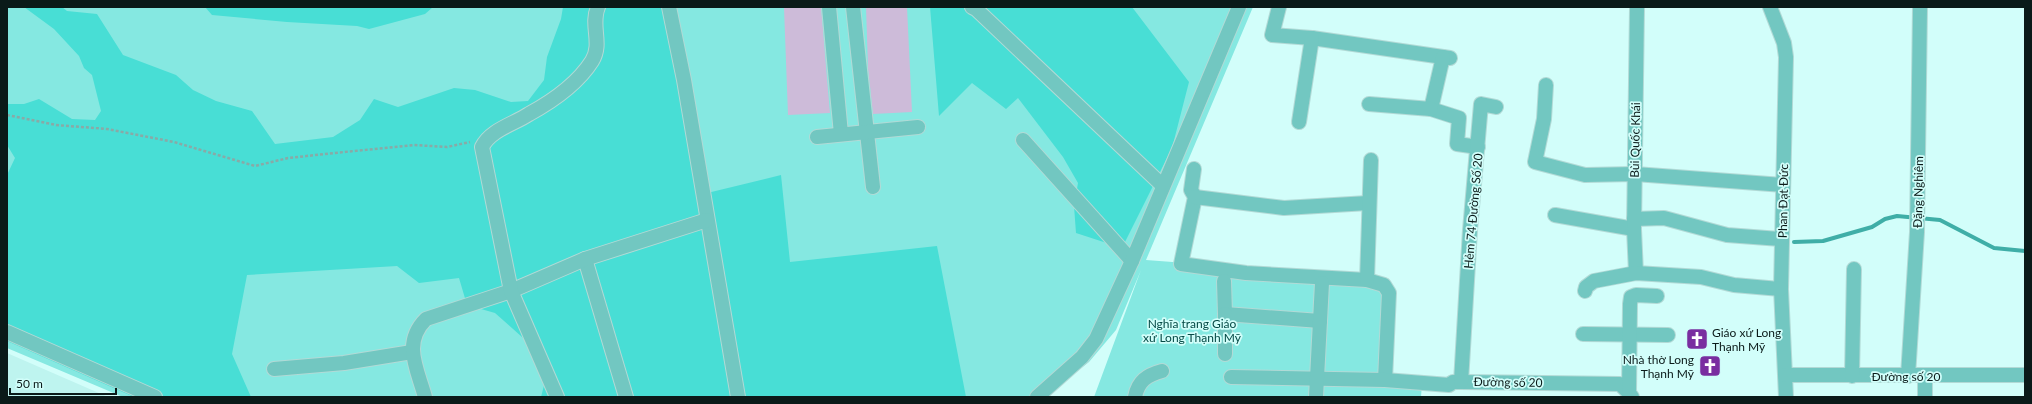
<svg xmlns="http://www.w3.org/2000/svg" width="2032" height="404" font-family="Lato,sans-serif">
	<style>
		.built { fill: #bef4ef }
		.green { fill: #85e8e1 }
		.forest { fill: #48ded5 }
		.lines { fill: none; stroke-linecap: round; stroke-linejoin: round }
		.stream { stroke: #3faea7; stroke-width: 4 }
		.building { fill: #cdbbd9 }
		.minor-casing { stroke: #b2dad6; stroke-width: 16 }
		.path { stroke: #88aaa7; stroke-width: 2.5; stroke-dasharray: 3 2; stroke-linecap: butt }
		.minor { stroke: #72c7c1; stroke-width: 14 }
		.labels { text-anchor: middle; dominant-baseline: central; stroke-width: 3.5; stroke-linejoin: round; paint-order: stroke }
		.street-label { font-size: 12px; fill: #0a1a19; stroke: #d2fefa }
		.park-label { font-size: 12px; fill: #054a46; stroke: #d2fefa }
		.poi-label { font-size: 12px; fill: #0a1a19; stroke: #d2fefa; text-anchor: start }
	</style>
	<rect width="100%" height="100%" fill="#d2fefa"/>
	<path class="built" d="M7,353L108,397H7Z"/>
	<path class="green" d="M7,7H1253L1146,260L1373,277L1386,287L1390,383H1422L1421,397H1094L1141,270L1116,330L1089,362L1044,397H123L7,348Z"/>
	<g class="forest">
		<path d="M24,7H62L67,11L97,14L123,55L176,75L193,90L216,101L252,111L275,144L333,137L360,120L374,99L398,107L454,88L475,90L511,102L528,101L544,80L547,57L561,19L563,7H668L699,195L781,175L790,262L937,246L966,397H541L550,362L495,313L467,305L459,278L419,283L397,266L247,275L232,354L251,397H134L7,341V175L15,158L7,145V104H24L39,99L72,119L95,120L101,111L92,75L84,68L79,56L54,29Z"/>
		<path d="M205,7H433L425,14L369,29L357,26L287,22L212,15Z"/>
		<path d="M930,7H1132L1189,82L1172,148L1122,248L1076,233L1074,206L1078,183L1063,157L1018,98L1006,109L972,83L939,116Z"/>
	</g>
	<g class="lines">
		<path class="stream" d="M1794,242L1823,241L1872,227L1885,219L1897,216L1940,220L1994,248L2025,251"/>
	</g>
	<g class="building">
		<path d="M797,7H821L830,113L788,115L784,8Z"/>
		<path d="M866,7H907L912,112L873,114L868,68Z"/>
	</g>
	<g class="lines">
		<g class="minor-casing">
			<g id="minor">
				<path d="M669,7L684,80L738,397"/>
				<path d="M829,7L841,134"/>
				<path d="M853,7L873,187"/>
				<path d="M972,7L976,9L1163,186"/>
				<path d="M1279,7L1272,35L1312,38L1450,58"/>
				<path d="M1770,7L1784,43L1786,57L1781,289L1786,397"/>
				<path d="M1443,57L1431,109L1459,118L1457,144L1478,147"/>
				<path d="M1546,85L1544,119L1535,162L1585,175L1635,174L1783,185"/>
				<path d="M1369,104L1431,109"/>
				<path d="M1299,122L1312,38"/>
				<path d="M817,137L918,127"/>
				<path d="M1023,140L1132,261"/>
				<path d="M1194,169L1191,190L1195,197L1181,264L1246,273L1367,280L1384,285L1389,293L1385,380"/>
				<path d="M1195,197L1284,208L1368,203"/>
				<path d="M1555,215L1634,229"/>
				<path d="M1634,219L1664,218L1727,235L1781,239"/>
				<path d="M585,259L626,397"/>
				<path d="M1636,273L1634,229L1637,7"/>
				<path d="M1367,280L1371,160"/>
				<path d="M1224,281L1225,314L1320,321"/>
				<path d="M1585,291L1586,287L1594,281L1636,273L1701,277L1734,285L1781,289"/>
				<path d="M1225,314V354"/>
				<path d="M7,332L155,397"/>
				<path d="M1583,334L1668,335"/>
				<path d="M274,369L344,363L412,352"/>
				<path d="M1786,375H2025"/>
				<path d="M1852,376L1854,269"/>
				<path d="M1908,376L1917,232L1920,7"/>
				<path d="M1925,376V397"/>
				<path d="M1231,377L1385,380L1449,385L1453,382H1461L1620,384L1629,393"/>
				<path d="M1461,382L1470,230L1481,104L1496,107"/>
				<path d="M425,397C417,368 402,343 426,319L511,291L585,259L707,220"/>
				<path d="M557,397L511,291L482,147C490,130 514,124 529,114C551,102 578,83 592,61C603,43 590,26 598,7"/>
				<path d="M1037,397L1082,357L1096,339L1132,261L1239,7"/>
				<path d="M1135,397C1138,381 1147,375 1162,371"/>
				<path d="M1316,397L1322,283"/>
				<path d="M1632,397L1629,393L1630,304L1631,297L1636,295L1657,296"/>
			</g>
		</g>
		<path class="path" d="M7,115L56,125L107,129L174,142L255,166L288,158L344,152L414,145L447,147L470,142"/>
		<use href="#minor" class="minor"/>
	</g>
	<defs>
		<g id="church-square" transform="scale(1.15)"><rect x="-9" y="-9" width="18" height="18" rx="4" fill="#792ea0" stroke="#d2fefa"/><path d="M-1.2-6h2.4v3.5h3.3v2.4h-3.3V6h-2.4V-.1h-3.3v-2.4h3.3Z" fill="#fff"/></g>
	</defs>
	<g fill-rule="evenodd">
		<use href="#church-square" x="1697" y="339"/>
		<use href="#church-square" x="1710" y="366"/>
	</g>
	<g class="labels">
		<g class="street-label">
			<text transform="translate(1635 140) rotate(-89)">Bùi Quốc Khái</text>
			<text transform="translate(1918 192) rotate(-89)">Đặng Nghiêm</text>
			<text transform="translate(1783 201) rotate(-89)">Phan Đạt Đức</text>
			<text transform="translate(1473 211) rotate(-85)">Hẻm 74 Đường Số 20</text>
			<text x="1906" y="376">Đường số 20</text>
			<text transform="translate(1508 382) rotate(1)">Đường số 20</text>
		</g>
		<g class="park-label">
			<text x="1192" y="323">Nghĩa trang Giáo<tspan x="1192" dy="14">xứ Long Thạnh Mỹ</tspan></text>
		</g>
		<g class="poi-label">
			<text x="1712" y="332">Giáo xứ Long<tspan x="1712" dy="14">Thạnh Mỹ</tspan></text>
			<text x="1694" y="359" text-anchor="end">Nhà thờ Long<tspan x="1694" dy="14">Thạnh Mỹ</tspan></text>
		</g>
	</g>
	<rect width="2032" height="404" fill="none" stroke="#0a1a19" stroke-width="16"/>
	<path d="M10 388v6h106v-6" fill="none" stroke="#0a1a19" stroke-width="2"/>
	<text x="16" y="388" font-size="12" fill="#0a1a19" stroke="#d2fefa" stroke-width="3" paint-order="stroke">50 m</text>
</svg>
